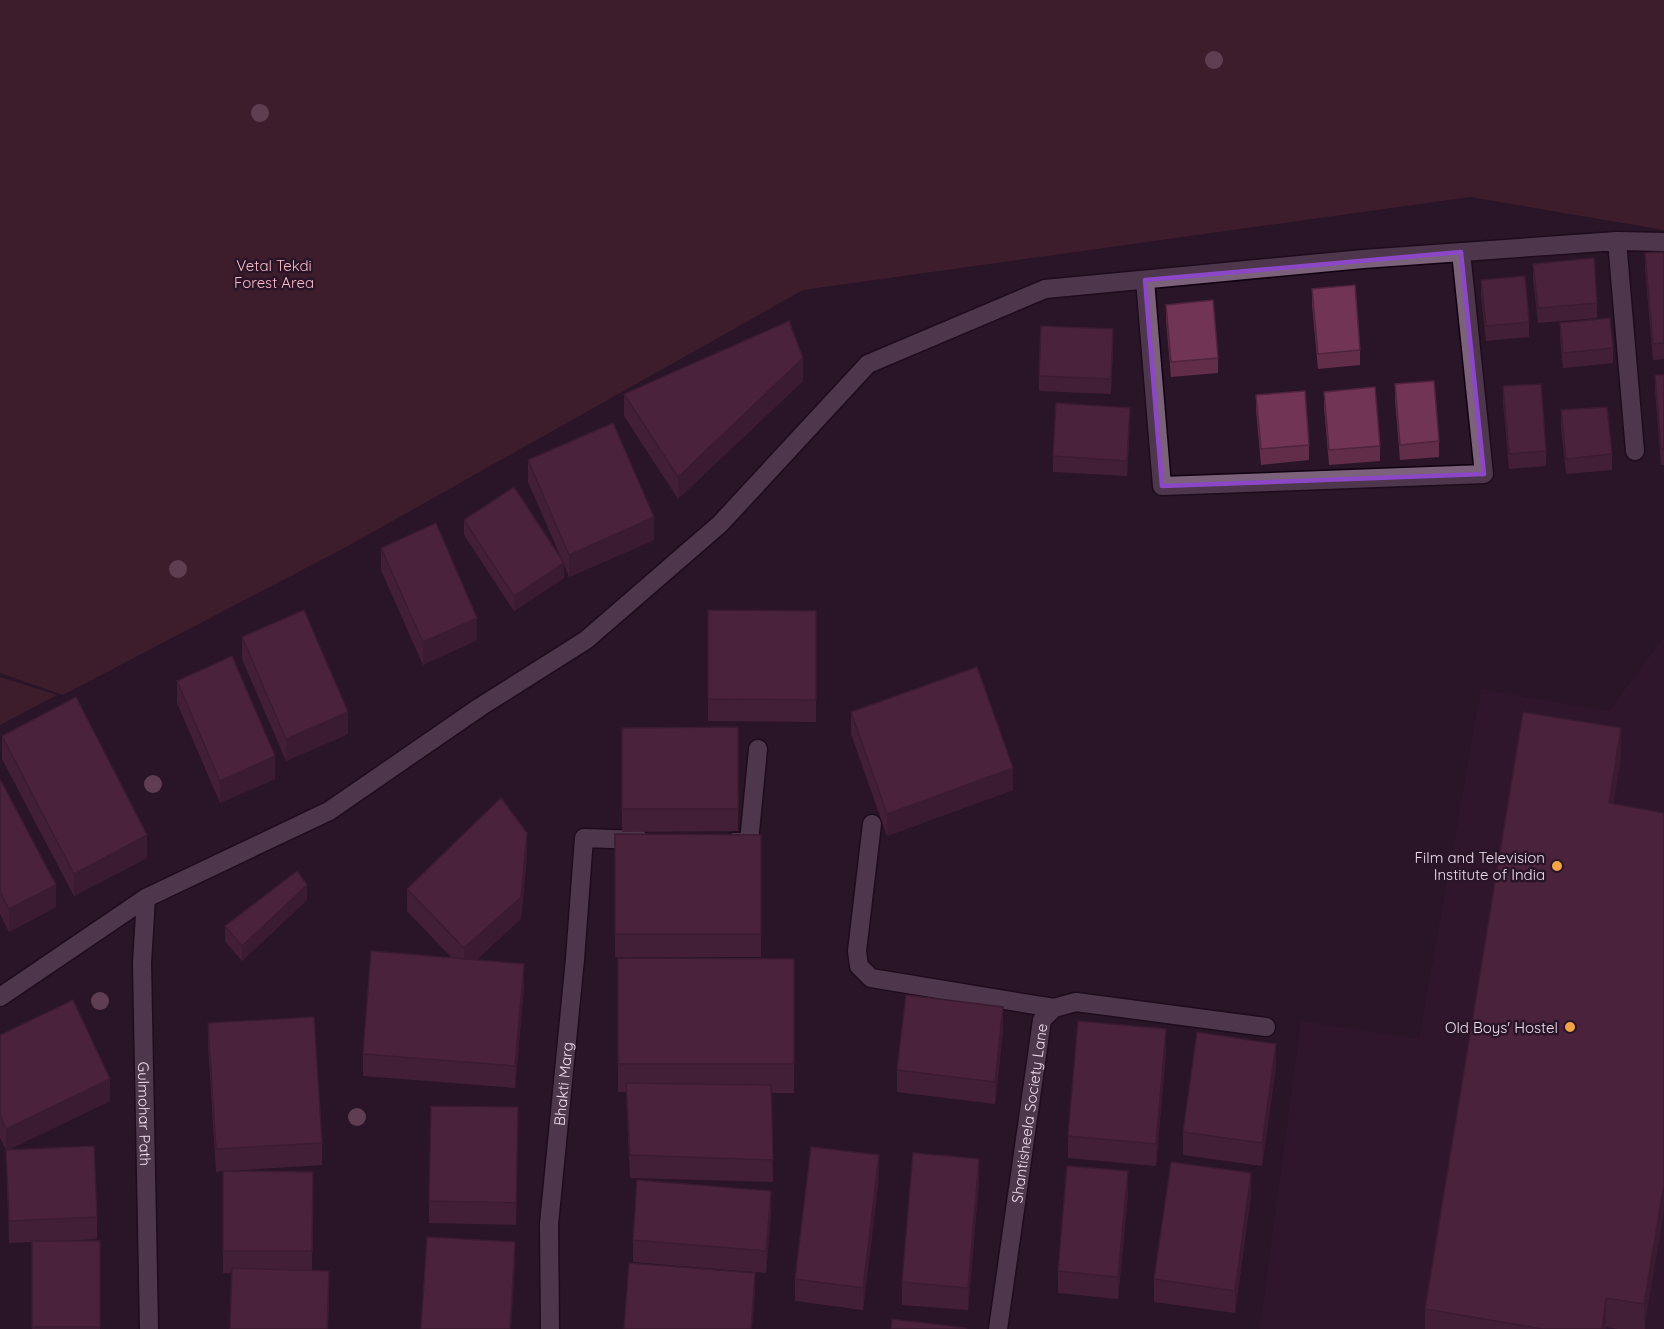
<svg xmlns="http://www.w3.org/2000/svg" width="1664" height="1329" font-family="Quicksand,sans-serif">
	<style>
		.built { fill: #351a33 }
		.green { fill: #552630 }
		.lines { fill: none; stroke-linecap: round; stroke-linejoin: round }
		.service-casing { stroke: #110110; stroke-width: 21 }
		.minor-casing { stroke: #110110; stroke-width: 21 }
		.service { stroke: #7b6179; stroke-width: 18 }
		.minor { stroke: #7b6179; stroke-width: 18 }
		.tree { fill: #9e7180 }
		.wall { fill: #622d49 }
		.shaded-wall { fill: #50243c }
		.building { fill: #723455; stroke: #50243c; stroke-width: 1.5 }
		.marked { fill: none; stroke: #8c47c6; stroke-width: 4.5; stroke-linejoin: round }
		.poi-dot { fill: #f4a344; stroke: #291428; stroke-width: 2 }
		.labels { text-anchor: middle; dominant-baseline: central; stroke-width: 5; stroke-linejoin: round; paint-order: stroke }
		.park-label { font-size: 15px; fill: #febdc8; stroke: #291428 }
		.poi-label { font-size: 15px; fill: #efe0ed; stroke: #291428; text-anchor: end }
		.street-label { font-size: 15px; fill: #efe0ed; stroke: #291428 }
	</style>
	<rect width="100%" height="100%" fill="#291428"/>
	<path class="built" d="M1664,637V1329H1260L1301,1021L1419,1039L1481,689L1609,711Z"/>
	<g class="green">
		<path d="M0,0H1664V230L1470,197L803,290L348,546L63,695L0,673Z"/>
		<path d="M0,677L57,695L0,725Z"/>
	</g>
	<g class="lines">
		<g class="service-casing">
			<g id="service">
				<path d="M734,842H749L758,749"/>
				<path d="M575,959L584,838L640,840"/>
			</g>
		</g>
		<g class="minor-casing">
			<g id="minor">
				<path d="M1617,241L1664,242"/>
				<path d="M1145,280L1162,486L1484,474L1461,252"/>
				<path d="M872,824L857,951L859,966L871,978L1054,1008"/>
				<path id="s1" d="M146,898L142,963L149,1329"/>
				<path d="M0,997L146,898L329,811L480,707L586,640L720,524L868,364L1045,289L1363,259L1617,241L1635,451"/>
				<path id="s2" d="M550,1329L549,1224L575,959"/>
				<path id="s3" d="M998,1329L1042,1020L1054,1008L1076,1002L1266,1027"/>
			</g>
		</g>
		<use href="#service" class="service"/>
		<use href="#minor" class="minor"/>
	</g>
	<g class="tree">
		<circle cx="1214" cy="60" r="9"/>
		<circle cx="260" cy="113" r="9"/>
		<circle cx="178" cy="569" r="9"/>
		<circle cx="153" cy="784" r="9"/>
		<circle cx="100" cy="1001" r="9"/>
		<circle cx="357" cy="1117" r="9"/>
	</g>
	<g class="wall">
		<path d="M1664,252V359L1653,360L1645,269V253Z"/>
		<path d="M1533,264L1597,303V318L1538,323L1533,279Z"/>
		<path d="M1481,280L1529,322V337L1486,341L1481,295Z"/>
		<path d="M1312,289L1360,350V365L1318,369L1312,304Z"/>
		<path d="M1166,305L1218,358V373L1171,377L1166,320Z"/>
		<path d="M1560,323L1613,348V363L1563,368L1560,338Z"/>
		<path d="M1113,344L1111,394L1039,391V376Z"/>
		<path d="M1655,375H1664V465H1661L1655,391Z"/>
		<path d="M803,381L678,499L624,416V394Z"/>
		<path d="M1395,384L1439,441V457L1400,460L1395,400Z"/>
		<path d="M1503,386L1546,451V466L1509,469L1503,402Z"/>
		<path d="M1324,392L1380,446V461L1329,465L1324,407Z"/>
		<path d="M1256,395L1309,445V460L1261,465L1256,410Z"/>
		<path d="M1561,410L1612,454V470L1566,474L1561,426Z"/>
		<path d="M1130,423L1127,476L1053,472V456Z"/>
		<path d="M528,460L654,540L569,577L564,564V578L514,611L464,535V520L563,562L528,482Z"/>
		<path d="M381,548L477,640L423,665L381,570Z"/>
		<path d="M708,610L816,611V722L708,721Z"/>
		<path d="M242,637L348,734L286,761L242,659Z"/>
		<path d="M177,681L275,779L220,803L177,703Z"/>
		<path d="M851,712L1013,790L887,836L851,734Z"/>
		<path d="M622,728L738,809V831L622,832Z"/>
		<path d="M2,736L147,858L74,896L2,759Z"/>
		<path d="M1621,756L1613,804L1664,813L1645,1329H1618L1606,1327V1329H1425V1309Z"/>
		<path d="M0,779L56,907L9,932L0,914Z"/>
		<path d="M615,834L761,835V957H615Z"/>
		<path d="M527,855L521,919L476,960L524,986L515,1088L363,1076V1054L452,958L407,911V889Z"/>
		<path d="M307,900L242,961L225,941V926Z"/>
		<path d="M618,958L794,959V1093H771L773,1182L630,1178L626,1092H618Z"/>
		<path d="M208,1023L322,1143V1165L227,1171L313,1172L312,1271L329,1293L328,1329H230L231,1273H223V1171L216,1172L208,1045Z"/>
		<path d="M1003,1030L995,1104L897,1092V1070Z"/>
		<path d="M0,1035L110,1101L8,1150L97,1217V1239L60,1241H100V1329H32V1242L9,1243L6,1150L0,1138Z"/>
		<path d="M1166,1051L1156,1166L1068,1158V1136Z"/>
		<path d="M1276,1066L1262,1166L1183,1155V1132Z"/>
		<path d="M518,1130L516,1225L429,1223V1201Z"/>
		<path d="M879,1177L863,1310L795,1301V1279Z"/>
		<path d="M979,1181L968,1310L902,1305V1282Z"/>
		<path d="M1128,1193L1118,1299L1058,1293V1271Z"/>
		<path d="M1251,1195L1235,1313L1154,1302V1279Z"/>
		<path d="M771,1214L766,1273L633,1262V1240Z"/>
	</g>
	<g class="shaded-wall">
		<path d="M803,358V381L678,499V477Z"/>
		<path d="M1130,408V423L1127,476V461Z"/>
		<path d="M654,517V540L569,577V555Z"/>
		<path d="M564,563V578L514,611V596Z"/>
		<path d="M477,618V640L423,665V642Z"/>
		<path d="M348,712V734L286,761V739Z"/>
		<path d="M1621,728V756L1609,832V803Z"/>
		<path d="M275,756V779L220,803V781Z"/>
		<path d="M1013,768V790L887,836V814Z"/>
		<path d="M527,833V855L521,919L464,970V948Z"/>
		<path d="M147,835V858L74,896V874Z"/>
		<path d="M56,885V907L9,932V909Z"/>
		<path d="M307,885V900L242,961V946Z"/>
		<path d="M524,964V986L515,1088V1066Z"/>
		<path d="M1003,1007V1030L995,1104V1082Z"/>
		<path d="M1166,1029V1051L1156,1166V1144Z"/>
		<path d="M1276,1044V1066L1262,1166V1143Z"/>
		<path d="M110,1079V1101L6,1151V1129Z"/>
		<path d="M879,1155V1177L863,1310V1288Z"/>
		<path d="M979,1159V1181L968,1310V1288Z"/>
		<path d="M1128,1171V1193L1118,1299V1277Z"/>
		<path d="M1251,1173V1195L1235,1313V1291Z"/>
		<path d="M1664,1184V1212L1644,1329V1304Z"/>
		<path d="M771,1191V1214L766,1273V1251Z"/>
		<path d="M515,1242V1265L511,1329H510Z"/>
		<path d="M755,1273V1295L752,1329H751Z"/>
		<path d="M1606,1298V1329H1602Z"/>
	</g>
	<g class="building">
		<path d="M1664,252V343L1653,344L1645,253Z"/>
		<path d="M1594,258L1597,303L1538,308L1533,264Z"/>
		<path d="M1525,276L1529,322L1486,326L1481,280Z"/>
		<path d="M1355,285L1360,350L1318,354L1312,289Z"/>
		<path d="M1213,300L1218,358L1171,362L1166,305Z"/>
		<path d="M1610,318L1613,348L1563,353L1560,323Z"/>
		<path d="M789,321L803,358L678,477L624,394Z"/>
		<path d="M1041,326L1113,329L1111,379L1039,376Z"/>
		<path d="M1655,375H1664V449L1661,450Z"/>
		<path d="M1434,381L1439,441L1400,445L1395,384Z"/>
		<path d="M1541,384L1546,451L1509,454L1503,386Z"/>
		<path d="M1375,387L1380,446L1329,450L1324,392Z"/>
		<path d="M1305,391L1309,445L1261,449L1256,395Z"/>
		<path d="M1056,403L1130,408L1127,461L1053,456Z"/>
		<path d="M1607,407L1612,454L1566,459L1561,410Z"/>
		<path d="M613,423L654,517L569,555L528,460Z"/>
		<path d="M514,487L564,563L514,596L464,520Z"/>
		<path d="M436,523L477,618L423,642L381,548Z"/>
		<path d="M304,610L348,712L286,739L242,637Z"/>
		<path d="M708,610L816,611V700L708,699Z"/>
		<path d="M232,656L275,756L220,781L177,681Z"/>
		<path d="M977,667L1013,768L887,814L851,712Z"/>
		<path d="M76,697L147,835L74,874L2,736Z"/>
		<path d="M1523,712L1621,728L1609,803L1664,813V1184L1644,1304L1606,1298L1602,1329H1543L1425,1309Z"/>
		<path d="M738,727V809H622V728Z"/>
		<path d="M0,779L56,885L9,909L0,892Z"/>
		<path d="M501,798L527,833L521,897L464,948L407,889Z"/>
		<path d="M615,834L761,835V934H615Z"/>
		<path d="M297,871L307,885L242,946L225,926Z"/>
		<path d="M371,951L524,964L515,1066L363,1054Z"/>
		<path d="M618,958L794,959V1064H618Z"/>
		<path d="M906,995L1003,1007L995,1082L897,1070Z"/>
		<path d="M73,1000L110,1079L6,1129L0,1115V1035Z"/>
		<path d="M314,1017L322,1143L216,1149L208,1023Z"/>
		<path d="M1078,1021L1166,1029L1156,1144L1068,1136Z"/>
		<path d="M1197,1032L1276,1044L1262,1143L1183,1132Z"/>
		<path d="M626,1083L771,1085L773,1160L630,1155Z"/>
		<path d="M431,1106L518,1107L516,1203L429,1201Z"/>
		<path d="M94,1146L97,1217L9,1221L6,1150Z"/>
		<path d="M811,1147L879,1155L863,1288L795,1279Z"/>
		<path d="M913,1153L979,1159L968,1288L902,1282Z"/>
		<path d="M1171,1162L1251,1173L1235,1291L1154,1279Z"/>
		<path d="M1067,1166L1128,1171L1118,1277L1058,1271Z"/>
		<path d="M223,1171L313,1172L312,1251H223Z"/>
		<path d="M637,1180L771,1191L766,1251L633,1240Z"/>
		<path d="M427,1237L515,1242L510,1329H421Z"/>
		<rect x="32" y="1241" width="68" height="86"/>
		<path d="M629,1263L755,1273L751,1329H624Z"/>
		<path d="M232,1268L329,1271L327,1329H230Z"/>
		<path d="M892,1319L966,1328L965,1329H891Z"/>
	</g>
	<path d="M0 0H1664V1329H0ZM1461,252L1484,474L1162,486L1145,280Z" fill="#291428" fill-opacity=".55" fill-rule="evenodd"/>
	<path class="marked" d="M1461,252L1484,474L1162,486L1145,280Z"/>
	<g class="poi-dot">
		<circle cx="1557" cy="866" r="6"/>
		<circle cx="1570" cy="1027" r="6"/>
	</g>
	<g class="labels">
		<g class="park-label">
			<text x="274" y="265">Vetal Tekdi<tspan x="274" dy="17">Forest Area</tspan></text>
		</g>
		<g class="poi-label">
			<text x="1545" y="857">Film and Television<tspan x="1545" dy="17">Institute of India</tspan></text>
			<text x="1558" y="1027">Old Boys' Hostel</text>
		</g>
		<g class="street-label">
			<text stroke="none"><textPath href="#s2" startOffset="246">Bhakti Marg</textPath></text>
			<text stroke="none"><textPath href="#s1" startOffset="216">Gulmohar Path</textPath></text>
			<text stroke="none"><textPath href="#s3" startOffset="218">Shantisheela Society Lane</textPath></text>
		</g>
	</g>
</svg>
